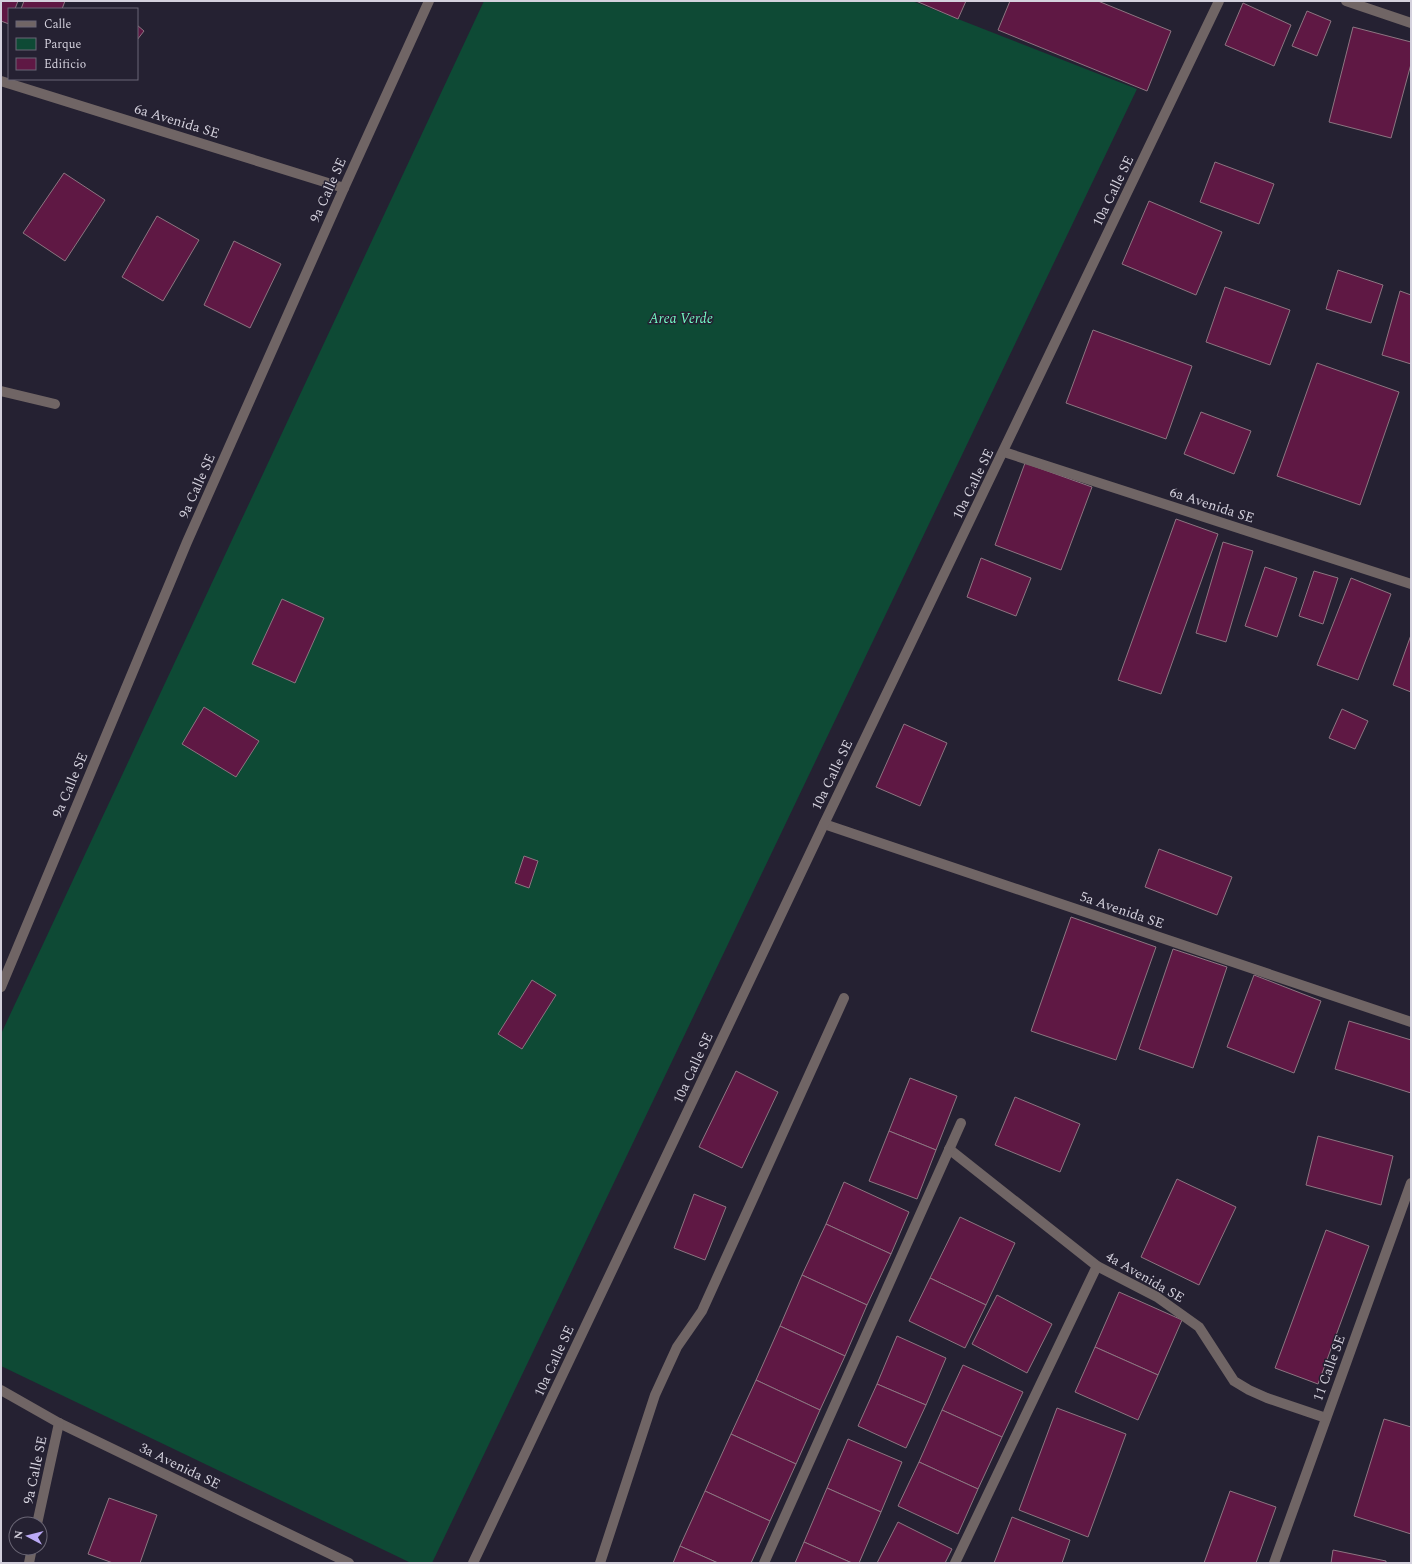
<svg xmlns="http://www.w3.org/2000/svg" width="1412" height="1564" font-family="Spectral,serif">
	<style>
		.green { fill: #0e4a35 }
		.building { fill: #5f1844; stroke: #8c7581 }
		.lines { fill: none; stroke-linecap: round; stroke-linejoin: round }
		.minor { stroke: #706565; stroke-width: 10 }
		.labels { text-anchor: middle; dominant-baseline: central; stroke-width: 3; stroke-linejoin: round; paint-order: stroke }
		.street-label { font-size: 14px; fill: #d4d1dd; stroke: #252132 }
		.park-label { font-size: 14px; font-style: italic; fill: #73fcc6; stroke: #252132 }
	</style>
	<rect width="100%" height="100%" fill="#252132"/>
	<path class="green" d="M484,1H912L1137,89L432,1563H411L1,1366V1034Z"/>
	<g class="building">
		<path d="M1,1H18L15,9H9V24L1,21Z"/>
		<path d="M24,1H65L62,9H21Z"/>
		<path d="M916,1H966L958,19Z"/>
		<path d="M1010,1H1098L1171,31L1147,91L998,30Z"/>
		<path d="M1243,3L1291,25L1274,66L1225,45Z"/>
		<path d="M1307,11L1331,21L1317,56L1292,46Z"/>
		<path d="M137,25L144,31L137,40Z"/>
		<path d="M1353,27L1411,42V64L1391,138L1329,122Z"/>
		<path d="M1215,162L1274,184L1259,224L1200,202Z"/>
		<path d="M64,173L105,200L65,261L23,233Z"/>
		<path d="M1149,201L1222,232L1196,295L1122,264Z"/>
		<path d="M157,216L199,240L163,301L122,277Z"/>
		<path d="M234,241L281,264L250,328L204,305Z"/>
		<path d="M1338,270L1383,285L1371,323L1326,309Z"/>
		<path d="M1225,287L1290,310L1270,365L1206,342Z"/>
		<path d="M1400,291L1411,295V364L1382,355Z"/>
		<path d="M1093,330L1192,366L1166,439L1066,403Z"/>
		<path d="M1317,363L1399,392L1360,505L1277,476Z"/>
		<path d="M1201,412L1251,431L1234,474L1184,454Z"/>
		<path d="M1025,463L1092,487L1061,570L995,545Z"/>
		<path d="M1176,519L1218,534L1161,694L1118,680Z"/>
		<path d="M1223,542L1253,551L1226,642L1196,633Z"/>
		<path d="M981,558L1031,578L1016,616L967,597Z"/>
		<path d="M1265,567L1297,578L1277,637L1245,626Z"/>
		<path d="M1314,571L1338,578L1323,624L1299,616Z"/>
		<path d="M1351,578L1391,594L1358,680L1317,665Z"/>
		<path d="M282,599L324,618L295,683L252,664Z"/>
		<path d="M1411,635V692L1393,685Z"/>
		<path d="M204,707L259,741L236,777L182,744Z"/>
		<path d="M1342,709L1368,721L1355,749L1329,738Z"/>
		<path d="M904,724L947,743L920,806L876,787Z"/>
		<path d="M1159,849L1232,877L1217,915L1145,887Z"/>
		<path d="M524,856L538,861L529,888L515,883Z"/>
		<path d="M1071,917L1156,947L1116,1060L1031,1031Z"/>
		<path d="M1173,949L1227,967L1193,1068L1139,1049Z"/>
		<path d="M1254,975L1321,1001L1294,1073L1227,1047Z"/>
		<path d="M532,980L556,995L522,1049L498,1034Z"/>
		<path d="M1349,1021L1411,1040V1093L1335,1069Z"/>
		<path d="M736,1071L778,1092L742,1168L699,1147Z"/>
		<path d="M910,1078L957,1096L936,1150L889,1131Z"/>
		<path d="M1015,1097L1080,1124L1060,1172L995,1145Z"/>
		<path d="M889,1131L936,1150L917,1199L869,1181Z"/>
		<path d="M1318,1136L1393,1156L1381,1205L1306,1185Z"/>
		<path d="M1177,1179L1236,1207L1199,1285L1141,1257Z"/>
		<path d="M844,1182L909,1212L891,1254L826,1224Z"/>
		<path d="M694,1194L726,1207L705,1260L674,1248Z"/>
		<path d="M960,1217L1015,1243L986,1305L930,1278Z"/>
		<path d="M826,1224L891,1254L867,1305L802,1275Z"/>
		<path d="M1326,1230L1369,1246L1318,1384L1275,1368Z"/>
		<path d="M802,1275L867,1305L845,1356L780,1326Z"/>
		<path d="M930,1278L986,1305L965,1348L909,1321Z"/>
		<path d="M1119,1292L1182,1320L1158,1375L1095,1347Z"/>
		<path d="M997,1295L1052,1324L1027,1373L972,1344Z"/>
		<path d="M780,1326L845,1356L820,1410L756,1380Z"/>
		<path d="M897,1336L946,1358L926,1405L877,1384Z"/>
		<path d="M1095,1347L1158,1375L1138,1420L1075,1392Z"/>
		<path d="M963,1365L1023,1392L1002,1437L942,1410Z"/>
		<path d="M756,1380L820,1410L796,1464L731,1434Z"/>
		<path d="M877,1384L926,1405L906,1448L858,1426Z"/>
		<path d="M1057,1408L1126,1434L1088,1537L1019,1510Z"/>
		<path d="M942,1410L1002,1437L978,1489L919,1462Z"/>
		<path d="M1384,1419L1411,1427V1534L1354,1516Z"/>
		<path d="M731,1434L796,1464L770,1521L705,1491Z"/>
		<path d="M848,1439L902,1462L881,1512L827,1488Z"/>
		<path d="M919,1462L978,1489L958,1534L898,1506Z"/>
		<path d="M827,1488L881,1512L859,1563H852L804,1542Z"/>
		<path d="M705,1491L770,1521L751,1563H718L680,1546Z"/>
		<path d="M1230,1491L1276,1507L1256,1563H1204Z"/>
		<path d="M109,1498L157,1515L140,1563H113L88,1554Z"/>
		<path d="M1012,1517L1070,1540L1062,1563H994Z"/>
		<path d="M898,1522L952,1549L945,1563H877Z"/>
		<path d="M804,1542L852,1563H795Z"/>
		<path d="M680,1546L718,1563H673Z"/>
		<path d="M1333,1550L1386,1561V1563H1331Z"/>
	</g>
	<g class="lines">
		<g class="minor">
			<path d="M1346,1L1411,23"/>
			<path d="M1,81L344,188"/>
			<path d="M1,391L55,404"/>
			<path d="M1004,452L1411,584"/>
			<path d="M824,824L1411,1022"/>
			<path d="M1,987L187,542L344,188L429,1"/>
			<path d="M949,1149L1097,1266L1157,1297L1199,1327L1234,1381L1249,1390L1267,1398L1326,1418"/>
			<path d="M1,1390L59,1423L349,1563"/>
			<path d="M37,1524L59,1423"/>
			<path d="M29,1563L32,1548"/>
			<path d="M473,1563L824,824L1219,1"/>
			<path d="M600,1563L655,1395L677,1347L702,1311L844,998"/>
			<path d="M764,1563L961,1123"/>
			<path d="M955,1563L1097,1266"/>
			<path d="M1274,1563L1411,1183"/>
		</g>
	</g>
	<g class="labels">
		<g class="street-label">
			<text transform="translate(177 121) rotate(17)">6a Avenida SE</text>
			<text transform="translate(328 190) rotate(-66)">9a Calle SE</text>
			<text transform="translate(1113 191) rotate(-64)">10a Calle SE</text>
			<text transform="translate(973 484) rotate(-64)">10a Calle SE</text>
			<text transform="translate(197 486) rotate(-66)">9a Calle SE</text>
			<text transform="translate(1212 505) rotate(18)">6a Avenida SE</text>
			<text transform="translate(832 775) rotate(-64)">10a Calle SE</text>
			<text transform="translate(70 785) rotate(-67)">9a Calle SE</text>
			<text transform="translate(1122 910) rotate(19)">5a Avenida SE</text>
			<text transform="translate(693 1068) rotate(-65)">10a Calle SE</text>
			<text transform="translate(1145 1277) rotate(30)">4a Avenida SE</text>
			<text transform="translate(554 1361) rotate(-65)">10a Calle SE</text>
			<text transform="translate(1329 1368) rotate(-70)">11 Calle SE</text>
			<text transform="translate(180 1466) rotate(26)">3a Avenida SE</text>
			<text transform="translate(35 1470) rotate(-78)">9a Calle SE</text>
		</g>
		<g class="park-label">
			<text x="681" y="318">Area Verde</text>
		</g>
	</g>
	<rect width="1412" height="1564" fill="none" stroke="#d4d1dd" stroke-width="4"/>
	<rect x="8" y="8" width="130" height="72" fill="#252132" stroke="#6b6776"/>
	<rect x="16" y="21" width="20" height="6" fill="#706565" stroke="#6b6776"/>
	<text x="44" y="28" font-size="12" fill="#d4d1dd">Calle</text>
	<rect x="16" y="38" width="20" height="12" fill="#0e4a35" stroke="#6b6776"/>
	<text x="44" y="48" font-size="12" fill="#d4d1dd">Parque</text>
	<rect x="16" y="58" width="20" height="12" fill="#5f1844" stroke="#6b6776"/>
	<text x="44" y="68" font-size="12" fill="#d4d1dd">Edificio</text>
	<g transform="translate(28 1536) rotate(277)"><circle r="19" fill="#252132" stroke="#6b6776"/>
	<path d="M0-3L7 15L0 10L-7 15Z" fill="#bbaaf6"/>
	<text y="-6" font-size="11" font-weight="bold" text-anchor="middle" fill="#d4d1dd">N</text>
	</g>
</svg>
